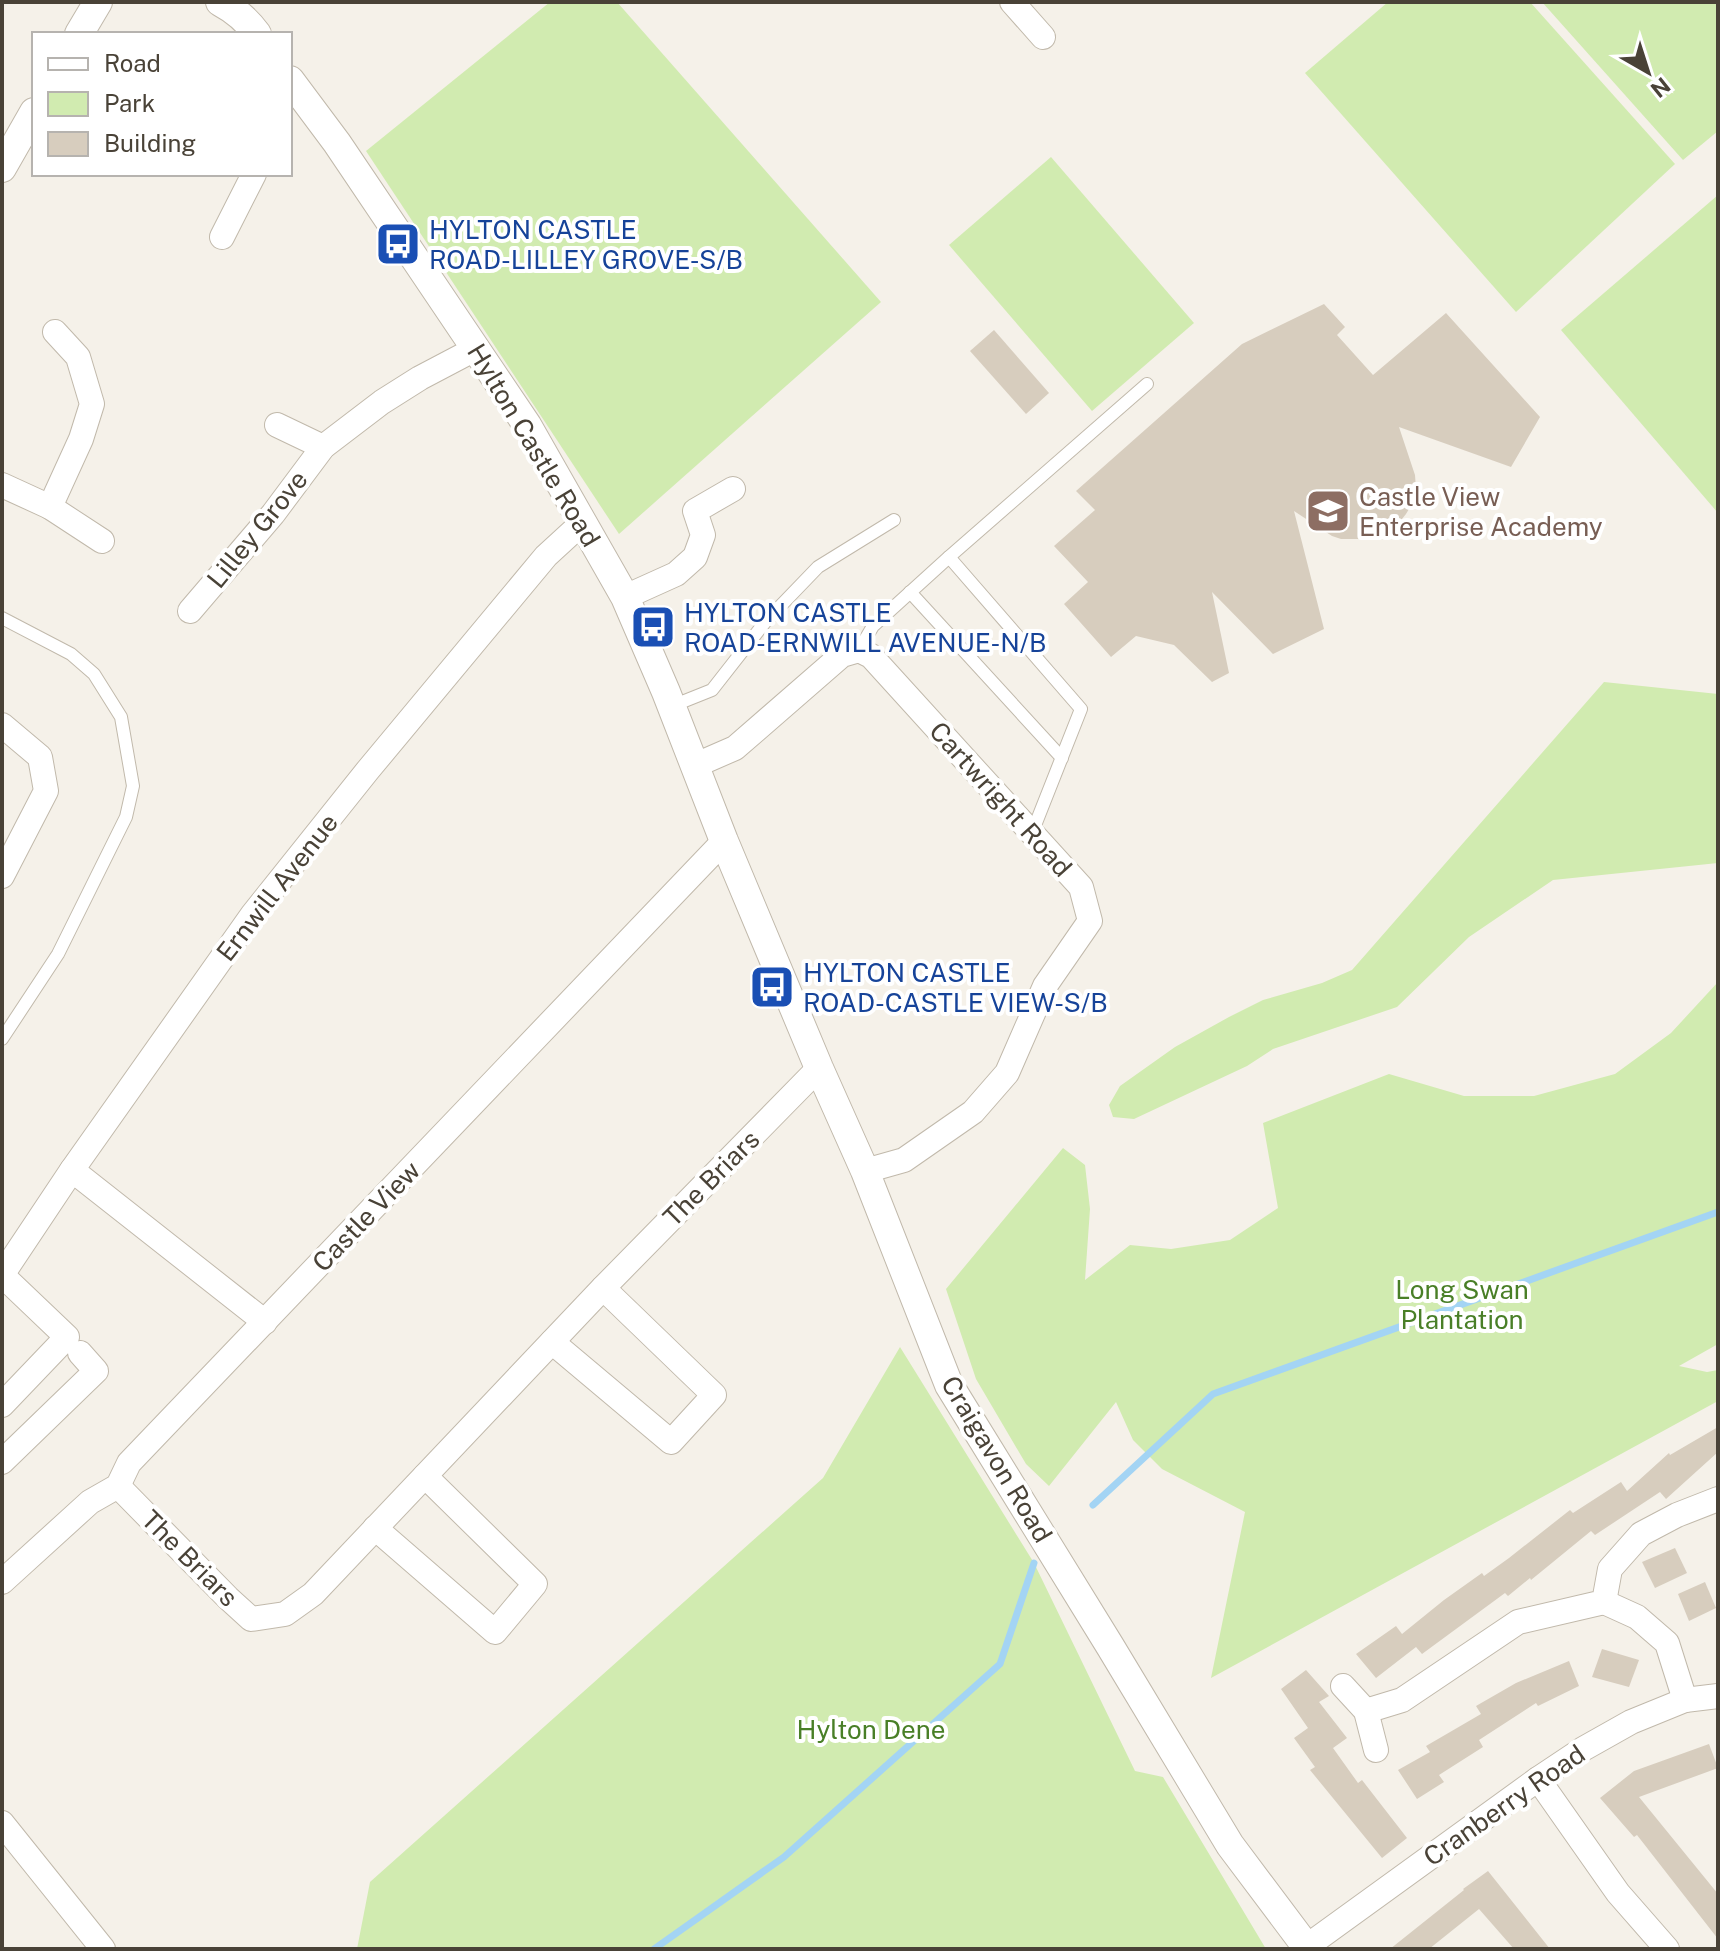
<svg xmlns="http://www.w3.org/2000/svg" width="1720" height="1951" font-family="'Public Sans',sans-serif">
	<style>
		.green { fill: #d1ebb0 }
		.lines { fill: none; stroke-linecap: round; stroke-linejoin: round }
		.stream { stroke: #a3d4f4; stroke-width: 7 }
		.building { fill: #d7cdbe }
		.service-casing { stroke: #c1b9ab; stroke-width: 14 }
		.minor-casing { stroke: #c1b9ab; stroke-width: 26 }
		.tertiary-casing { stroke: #c1b9ab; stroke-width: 30 }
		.service { stroke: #fff; stroke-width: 12 }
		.minor { stroke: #fff; stroke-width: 24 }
		.tertiary { stroke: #fff; stroke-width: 28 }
		.labels { text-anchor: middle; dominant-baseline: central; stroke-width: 8; stroke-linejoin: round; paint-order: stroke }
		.transit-label { font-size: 26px; fill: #164399; stroke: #fff; text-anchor: start }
		.street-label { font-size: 26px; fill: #494237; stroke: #fff }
		.education-label { font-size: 26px; fill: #785e54; stroke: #fff; text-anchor: start }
		.park-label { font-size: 26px; fill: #497f27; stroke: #fff }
	</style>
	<rect width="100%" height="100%" fill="#f5f1e9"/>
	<g class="green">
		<path d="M550,2H617L881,302L619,534L366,151Z"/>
		<path d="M1388,2H1530L1675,164L1516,312L1305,73Z"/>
		<path d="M1542,2H1718V131L1683,160Z"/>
		<path d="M1051,157L1194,323L1092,411L949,245Z"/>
		<path d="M1718,195V513L1561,330Z"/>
		<path d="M1604,682L1718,694V863L1553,880L1469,937L1397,1007L1273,1049L1247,1066L1134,1119L1113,1117L1109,1105L1120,1086L1175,1047L1229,1017L1263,1000L1322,983L1352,970Z"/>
		<path d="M1718,982V1344L1679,1366L1707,1372L1718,1370V1401L1211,1678L1245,1512L1162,1469L1133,1440L1116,1402L1049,1486L1026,1464L976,1379L946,1289L1063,1148L1085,1165L1090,1209L1085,1280L1130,1245L1171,1249L1230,1240L1278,1208L1263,1123L1389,1074L1464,1096H1534L1615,1074L1671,1033Z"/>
		<path d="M900,1347L1034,1563L1135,1771L1163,1777L1266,1949H357L370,1882L823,1478Z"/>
	</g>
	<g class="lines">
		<g class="stream">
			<path d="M1093,1505L1213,1394L1718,1212"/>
			<path d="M654,1949L784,1857L1000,1664L1034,1563"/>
		</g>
	</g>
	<g class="building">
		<path d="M1324,304L1345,327L1337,335L1373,375L1446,313L1540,417L1511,467L1399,427L1415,475L1416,489L1412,504L1406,514L1398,524L1390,531L1379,537L1367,539H1341L1332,536L1294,511L1324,629L1273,654L1212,592L1229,673L1212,682L1174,645L1136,636L1111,657L1064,604L1088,582L1054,546L1095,510L1076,491L1242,344Z"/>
		<path d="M994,330L1049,393L1026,414L970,351Z"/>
		<path d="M1718,1427V1452L1666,1499L1660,1492L1595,1535L1591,1531L1531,1580L1530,1578L1508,1596L1505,1593L1422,1654L1416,1647L1376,1678L1356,1654L1396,1626L1402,1634L1444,1600L1482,1573L1484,1576L1509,1558L1570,1510L1573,1513L1621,1482L1627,1491L1669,1453L1670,1455Z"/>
		<path d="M1675,1548L1687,1573L1655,1588L1642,1562Z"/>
		<path d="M1705,1582L1716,1608L1689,1621L1678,1594Z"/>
		<path d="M1602,1649L1639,1660L1629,1687L1592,1677Z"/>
		<path d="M1569,1661L1579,1686L1538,1706L1536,1703L1479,1740L1483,1747L1439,1775L1444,1782L1417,1799L1398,1770L1430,1752L1426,1746L1481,1714L1476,1706L1516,1683Z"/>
		<path d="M1306,1670L1329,1696L1319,1702L1347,1738L1333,1748L1358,1783L1362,1780L1407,1838L1382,1858L1310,1770L1315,1767L1294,1738L1308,1728L1281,1689Z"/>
		<path d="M1709,1744L1718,1768L1639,1797L1718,1894V1939L1637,1835L1634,1837L1600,1798L1634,1771Z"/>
		<path d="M1488,1871L1550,1949H1514L1479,1909L1429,1949H1390L1464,1890L1463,1889Z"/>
	</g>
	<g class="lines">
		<g class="service-casing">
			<g id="service">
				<path d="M949,557L1147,384"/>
				<path d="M910,592L1062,758"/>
				<path d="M2,618L71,654L94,674L121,717L133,786L126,817L58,954L2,1039"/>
				<path d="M859,650L873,626L949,557L1081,709L1032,833"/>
				<path d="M672,706L712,690L766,621L818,567L894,520"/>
			</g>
		</g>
		<g class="minor-casing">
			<g id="minor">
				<path d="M1012,2L1043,37"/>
				<path d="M222,237L254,174"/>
				<path d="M277,425L323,447"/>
				<path d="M2,485L50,507L102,541"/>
				<path d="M50,507L81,439L92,404L78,357L55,332"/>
				<path d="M625,597L676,574L695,557L703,535L695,511L733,489"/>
				<path d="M190,611L273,514L323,447L382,402L420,378L477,348"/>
				<path d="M2,725L40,757L46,791L2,876"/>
				<path d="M696,765L735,748L842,655L859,650L871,656L1081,887L1090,921L1045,986L1007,1073L973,1112L904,1160L865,1171"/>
				<path d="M72,1170L265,1322"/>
				<path d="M2,1275L72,1170L253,914L368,770L546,556L582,523"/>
				<path d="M2,1275L67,1337L2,1405"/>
				<path d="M552,1342L671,1442L714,1395L603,1288"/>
				<path d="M2,1462L96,1371L80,1353"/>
				<path d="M118,1486L228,1598L251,1619L285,1614L313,1594L603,1288L819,1068"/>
				<path d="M375,1528L495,1632L535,1584L425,1476"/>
				<path d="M2,1582L90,1502L118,1486L129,1463L724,841"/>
				<path d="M1604,1602L1637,1617L1667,1643L1685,1700"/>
				<path d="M1343,1686L1366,1711L1376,1750"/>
				<path d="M1366,1711L1402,1700L1518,1622L1604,1602L1610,1569L1641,1534L1677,1515L1718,1499"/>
				<path d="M1538,1779L1618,1893L1667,1949"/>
				<path d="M2,1823L103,1949"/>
				<path d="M1306,1947L1538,1779L1583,1749L1631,1722L1685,1700L1718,1696"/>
			</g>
		</g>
		<g class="tertiary-casing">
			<g id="tertiary">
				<path d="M220,2C235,10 247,20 257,34"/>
				<path d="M79,34L98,2"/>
				<path d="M290,80L337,143L527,425L625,597L666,692L724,841L819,1068L865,1171L949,1385L1110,1646L1230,1845L1308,1949"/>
				<path d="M2,168L34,112"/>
			</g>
		</g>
		<use href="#service" class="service"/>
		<use href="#minor" class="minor"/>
		<use href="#tertiary" class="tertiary"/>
	</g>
	<defs>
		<g id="bus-square" transform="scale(2.3)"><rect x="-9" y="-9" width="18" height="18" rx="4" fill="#1a4fb4" stroke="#fff"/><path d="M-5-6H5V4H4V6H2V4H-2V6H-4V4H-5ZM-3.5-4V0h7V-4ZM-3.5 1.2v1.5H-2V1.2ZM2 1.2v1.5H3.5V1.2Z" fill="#fff"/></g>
		<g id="school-square" transform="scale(2.3)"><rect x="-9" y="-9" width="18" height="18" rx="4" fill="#8d6e63" stroke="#fff"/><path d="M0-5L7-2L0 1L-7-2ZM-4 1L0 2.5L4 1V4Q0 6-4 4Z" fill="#fff"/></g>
	</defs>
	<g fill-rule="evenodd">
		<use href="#bus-square" x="398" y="244"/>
		<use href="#school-square" x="1328" y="511"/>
		<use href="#bus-square" x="653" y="627"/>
		<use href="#bus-square" x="772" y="987"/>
	</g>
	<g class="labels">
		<g class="transit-label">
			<text x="429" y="229">HYLTON CASTLE<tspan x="429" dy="30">ROAD-LILLEY GROVE-S/B</tspan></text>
			<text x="684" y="612">HYLTON CASTLE<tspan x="684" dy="30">ROAD-ERNWILL AVENUE-N/B</tspan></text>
			<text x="803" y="972">HYLTON CASTLE<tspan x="803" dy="30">ROAD-CASTLE VIEW-S/B</tspan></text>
		</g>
		<g class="street-label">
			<text transform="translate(534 445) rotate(59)">Hylton Castle Road</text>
			<text transform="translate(257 529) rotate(-51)">Lilley Grove</text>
			<text transform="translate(1001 799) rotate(48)">Cartwright Road</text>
			<text transform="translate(277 887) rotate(-52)">Ernwill Avenue</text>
			<text transform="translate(711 1178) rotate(-45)">The Briars</text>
			<text transform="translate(366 1216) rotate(-46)">Castle View</text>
			<text transform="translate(997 1459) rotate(59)">Craigavon Road</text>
			<text transform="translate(190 1558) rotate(45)">The Briars</text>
			<text transform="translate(1504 1805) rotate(-35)">Cranberry Road</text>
		</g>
		<g class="education-label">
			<text x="1359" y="496">Castle View<tspan x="1359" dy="30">Enterprise Academy</tspan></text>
		</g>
		<g class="park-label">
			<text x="1462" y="1289">Long Swan<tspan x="1462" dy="30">Plantation</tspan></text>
			<text x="871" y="1729">Hylton Dene</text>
		</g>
	</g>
	<rect width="1720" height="1951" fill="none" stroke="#494237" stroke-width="8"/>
	<rect x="32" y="32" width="260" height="144" fill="#ffffff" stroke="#b6b3af" stroke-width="2"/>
	<rect x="48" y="58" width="40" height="12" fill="#ffffff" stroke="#b6b3af" stroke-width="2"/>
	<text x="104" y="72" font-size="24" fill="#494237">Road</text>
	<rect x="48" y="92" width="40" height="24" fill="#d1ebb0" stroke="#b6b3af" stroke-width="2"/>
	<text x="104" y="112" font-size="24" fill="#494237">Park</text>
	<rect x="48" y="132" width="40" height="24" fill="#d7cdbe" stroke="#b6b3af" stroke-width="2"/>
	<text x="104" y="152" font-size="24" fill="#494237">Building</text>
	<g transform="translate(1648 72) rotate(141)" stroke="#ffffff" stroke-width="6" paint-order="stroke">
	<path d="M0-6L14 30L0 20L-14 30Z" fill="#494237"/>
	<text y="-12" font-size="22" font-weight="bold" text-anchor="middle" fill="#494237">N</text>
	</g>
</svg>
